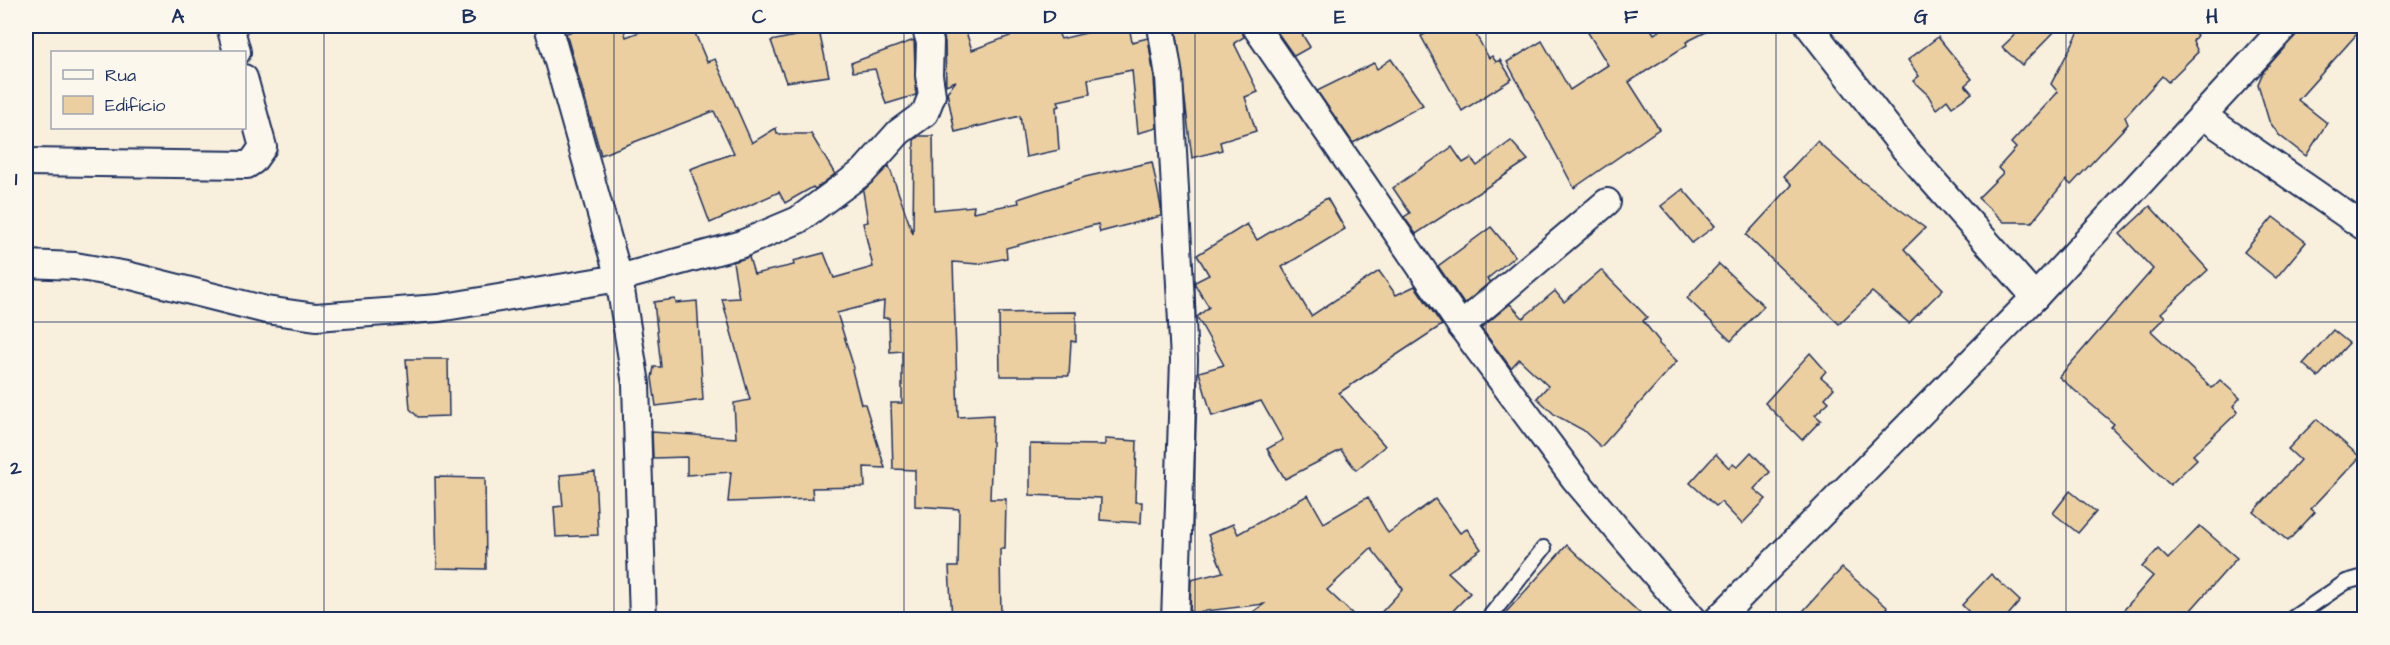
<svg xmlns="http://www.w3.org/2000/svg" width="2390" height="645" font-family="'Architects Daughter',sans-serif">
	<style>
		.building { fill: #eccfa0; stroke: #1b2f5e; stroke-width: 1.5 }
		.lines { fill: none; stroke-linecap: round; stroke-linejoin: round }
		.service-casing { stroke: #1b2f5e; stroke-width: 18 }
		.minor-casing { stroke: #1b2f5e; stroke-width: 30 }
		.service { stroke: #fbf7ec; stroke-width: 14 }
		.minor { stroke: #fbf7ec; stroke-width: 26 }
		.grid { fill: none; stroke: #1b2f5e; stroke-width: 1.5; stroke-opacity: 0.55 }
		.neatline { fill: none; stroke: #1b2f5e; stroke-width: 2 }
		.grid-label { font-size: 20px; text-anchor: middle; font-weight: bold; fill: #1b2f5e }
	</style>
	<rect width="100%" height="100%" fill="#f8efdd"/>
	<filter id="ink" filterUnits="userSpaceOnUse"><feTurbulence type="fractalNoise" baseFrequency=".0167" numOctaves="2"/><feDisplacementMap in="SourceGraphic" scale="12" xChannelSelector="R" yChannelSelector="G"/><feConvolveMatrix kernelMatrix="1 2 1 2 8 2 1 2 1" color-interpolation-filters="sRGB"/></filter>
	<g filter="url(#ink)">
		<g class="building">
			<path d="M594,26H623L626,37L655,26H692L707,62L715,59L752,143L776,128L777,134H811L835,174L815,189L813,187L785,203L779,192L710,223L690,169L734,153L714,111L601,155L566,33Z"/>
			<path d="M952,26H964L972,50L1037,26H1055L1061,39L1103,29L1102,26H1129L1132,42L1148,38L1154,78L1157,128L1138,133L1132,70L1088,79L1090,94L1058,101L1060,106L1056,107L1059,150L1026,157L1020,116L955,132L947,92L956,81L946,85L945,42L942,29Z"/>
			<path d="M1176,26H1240L1244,37L1234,43L1258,92L1245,97L1256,131L1220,142L1222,150L1192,158Z"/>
			<path d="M1273,26H1297L1310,47L1294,56Z"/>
			<path d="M1441,26H1471L1489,58L1492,56L1496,62L1500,60L1512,79L1462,111L1421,36Z"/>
			<path d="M1584,26H1649L1654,34L1668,26H1718L1686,42L1687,45L1629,82L1659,129L1574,188L1507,62L1542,41L1570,90L1608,65Z"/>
			<path d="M2024,26H2060L2022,65L2002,47Z"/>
			<path d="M2082,26H2188L2197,35L2193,41L2198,52L2168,82L2162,76L2125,117L2128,124L2071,185L2066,180L2032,222H2004L1978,198L2003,173L1998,168L2016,148L2011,143L2058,92L2051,84Z"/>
			<path d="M2303,26H2364L2298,100L2327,123L2306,156L2279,135L2269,121L2258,84L2263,72Z"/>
			<path d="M819,31L829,76L786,82L771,41Z"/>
			<path d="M1938,37L1972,79L1965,85L1972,93L1952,107L1947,100L1936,109L1928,95L1913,81L1919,76L1908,60Z"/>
			<path d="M914,40L916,95L886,104L875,69L853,72L851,63Z"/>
			<path d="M1391,59L1423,105L1353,143L1317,91L1374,63L1377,69Z"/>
			<path d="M919,136H933L934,210L974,206L973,212L1019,203L1018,199L1085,177L1152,162L1161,207V216L1100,232L1098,224L1006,248L1007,258L978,264L953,262L958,417L993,415L990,499H1006L1005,549H1000L1001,620H952L949,567H958L959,509L915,506V470L893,469L891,403H902V351L890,352L889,318H883L884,301L837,313L854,368L852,370L861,404H865L885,468L864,467L865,487L812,488L813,499L728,502L731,472L687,475V457L653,458L652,432L736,438L734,403L750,400L722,299L739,298L733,262L749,257L754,274L794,265L793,261L824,253L834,278L873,267L863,223L868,222L863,191L889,166L913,234L914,140Z"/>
			<path d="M1511,141L1528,160L1416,234L1404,217L1410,213L1393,188L1452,147L1463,163L1471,158L1477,166Z"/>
			<path d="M1817,141L1860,180L1925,228L1904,249L1943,289L1909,323L1872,292L1839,324L1746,235L1792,185L1784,176Z"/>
			<path d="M1683,189L1715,226L1692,243L1661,206Z"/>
			<path d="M1327,198L1345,229L1282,267L1311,316L1379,271L1396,295L1415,286L1442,325L1339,393L1385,446L1356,470L1341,450L1285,479L1267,449L1283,440L1261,401L1212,416L1199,372L1224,365L1197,317L1209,307L1195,285V282L1209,275L1197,255L1247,224L1257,240Z"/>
			<path d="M2150,206L2208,270L2161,313L2165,317L2151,331L2212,388L2220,380L2240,398L2233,406L2238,412L2193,455L2197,459L2170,485L2111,427L2114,424L2059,377L2153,269L2120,234Z"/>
			<path d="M2273,217L2306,242L2276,278L2244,252Z"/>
			<path d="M1491,227L1515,256L1487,279L1490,282L1464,304L1438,266Z"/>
			<path d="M1719,264L1764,306L1731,341L1687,298Z"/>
			<path d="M1601,270L1647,317L1643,321L1659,341V344L1677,361L1601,447L1583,430L1555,415L1537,398L1548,386L1519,359L1511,368L1481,328L1510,304L1523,318L1555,291L1564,302Z"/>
			<path d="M675,299L676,303L697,301L703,400L656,406L652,378L654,367H661L654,302Z"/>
			<path d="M1076,312V342L1071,341L1069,376H1000L999,313Z"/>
			<path d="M2333,330L2349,343L2318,377L2303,364Z"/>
			<path d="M1810,353L1826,371L1821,377L1834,388L1825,398L1829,402L1815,415L1821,420L1802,440L1765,403Z"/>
			<path d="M406,359H448L449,416L418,417L410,409Z"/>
			<path d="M2317,419L2360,457L2311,509L2315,512L2288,541L2254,512L2300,460L2288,449Z"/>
			<path d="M1105,439L1137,441L1135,502H1142L1141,523L1100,520L1101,498L1030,495V444L1105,445Z"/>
			<path d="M1751,452L1770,472L1754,489L1766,499L1742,524L1721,502L1716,506L1690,483L1716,454L1729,468L1733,464L1737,467Z"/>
			<path d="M595,472L598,535L556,537L554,507L563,506L560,475Z"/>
			<path d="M435,477L485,478L486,569L437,568Z"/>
			<path d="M2070,491L2096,512L2078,533L2053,513Z"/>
			<path d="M1308,495L1324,523L1368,497L1388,533L1435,499L1460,533L1467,529L1481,549L1448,572L1470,593L1444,620H1374L1403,589L1371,548L1327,590L1359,620H1242L1264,604L1190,613L1191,580L1223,572L1208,535L1233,524L1238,534Z"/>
			<path d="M2200,526L2237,558L2182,620H2132L2123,611L2153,576L2142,567L2158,549L2168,559Z"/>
			<path d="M1567,545L1647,620H1499Z"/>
			<path d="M1842,568L1888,608L1877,620H1795Z"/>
			<path d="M1991,574L2020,601L2004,620H1977L1962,605Z"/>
		</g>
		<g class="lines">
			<g class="service-casing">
				<g id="service">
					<path d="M1487,620L1544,548"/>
					<path d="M2290,620L2346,582L2364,577"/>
				</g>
			</g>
			<g class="minor-casing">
				<g id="minor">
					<path d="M230,26L237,52"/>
					<path d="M548,26L619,278L636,384L643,620"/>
					<path d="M1161,26L1169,76L1184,360L1175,620"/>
					<path d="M1255,26L1461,326L1574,478L1694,620"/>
					<path d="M1809,26L1903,147L2035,297"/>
					<path d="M2202,115L2364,227"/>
					<path d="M26,162L247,165L253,161L263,147L244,78"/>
					<path d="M26,264L75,266L127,275L266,310L316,317L439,308L619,278L739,245L798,220L864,171L899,132L925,113L932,95L929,75L930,42L925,26"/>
					<path d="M1461,326L1607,202"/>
					<path d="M1717,620L2035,297L2285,26"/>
				</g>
			</g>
			<use href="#service" class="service"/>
			<use href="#minor" class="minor"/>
		</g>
	</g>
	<path class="grid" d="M324,26V620M614,26V620M904,26V620M1195,26V620M1486,26V620M1776,26V620M2066,26V620M26,322H2364"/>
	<rect width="2390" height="645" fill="none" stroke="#fbf7ec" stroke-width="66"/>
	<rect x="51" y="51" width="195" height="78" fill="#fbf7ec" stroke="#a1a7b3" stroke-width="1.5"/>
	<rect x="63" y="70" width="30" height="9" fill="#fbf7ec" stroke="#a1a7b3" stroke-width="1.5"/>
	<text x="105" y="81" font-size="18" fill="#1b2f5e">Rua</text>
	<rect x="63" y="96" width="30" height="18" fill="#eccfa0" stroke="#a1a7b3" stroke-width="1.5"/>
	<text x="105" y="111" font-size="18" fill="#1b2f5e">Edifício</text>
	<rect x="33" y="33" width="2324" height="579" class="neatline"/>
	<g class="grid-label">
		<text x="178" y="23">A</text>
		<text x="469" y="23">B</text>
		<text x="759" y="23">C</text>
		<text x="1050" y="23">D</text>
		<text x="1340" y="23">E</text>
		<text x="1631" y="23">F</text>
		<text x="1921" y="23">G</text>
		<text x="2212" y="23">H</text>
		<text x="16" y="185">1</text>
		<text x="16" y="474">2</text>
	</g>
</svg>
